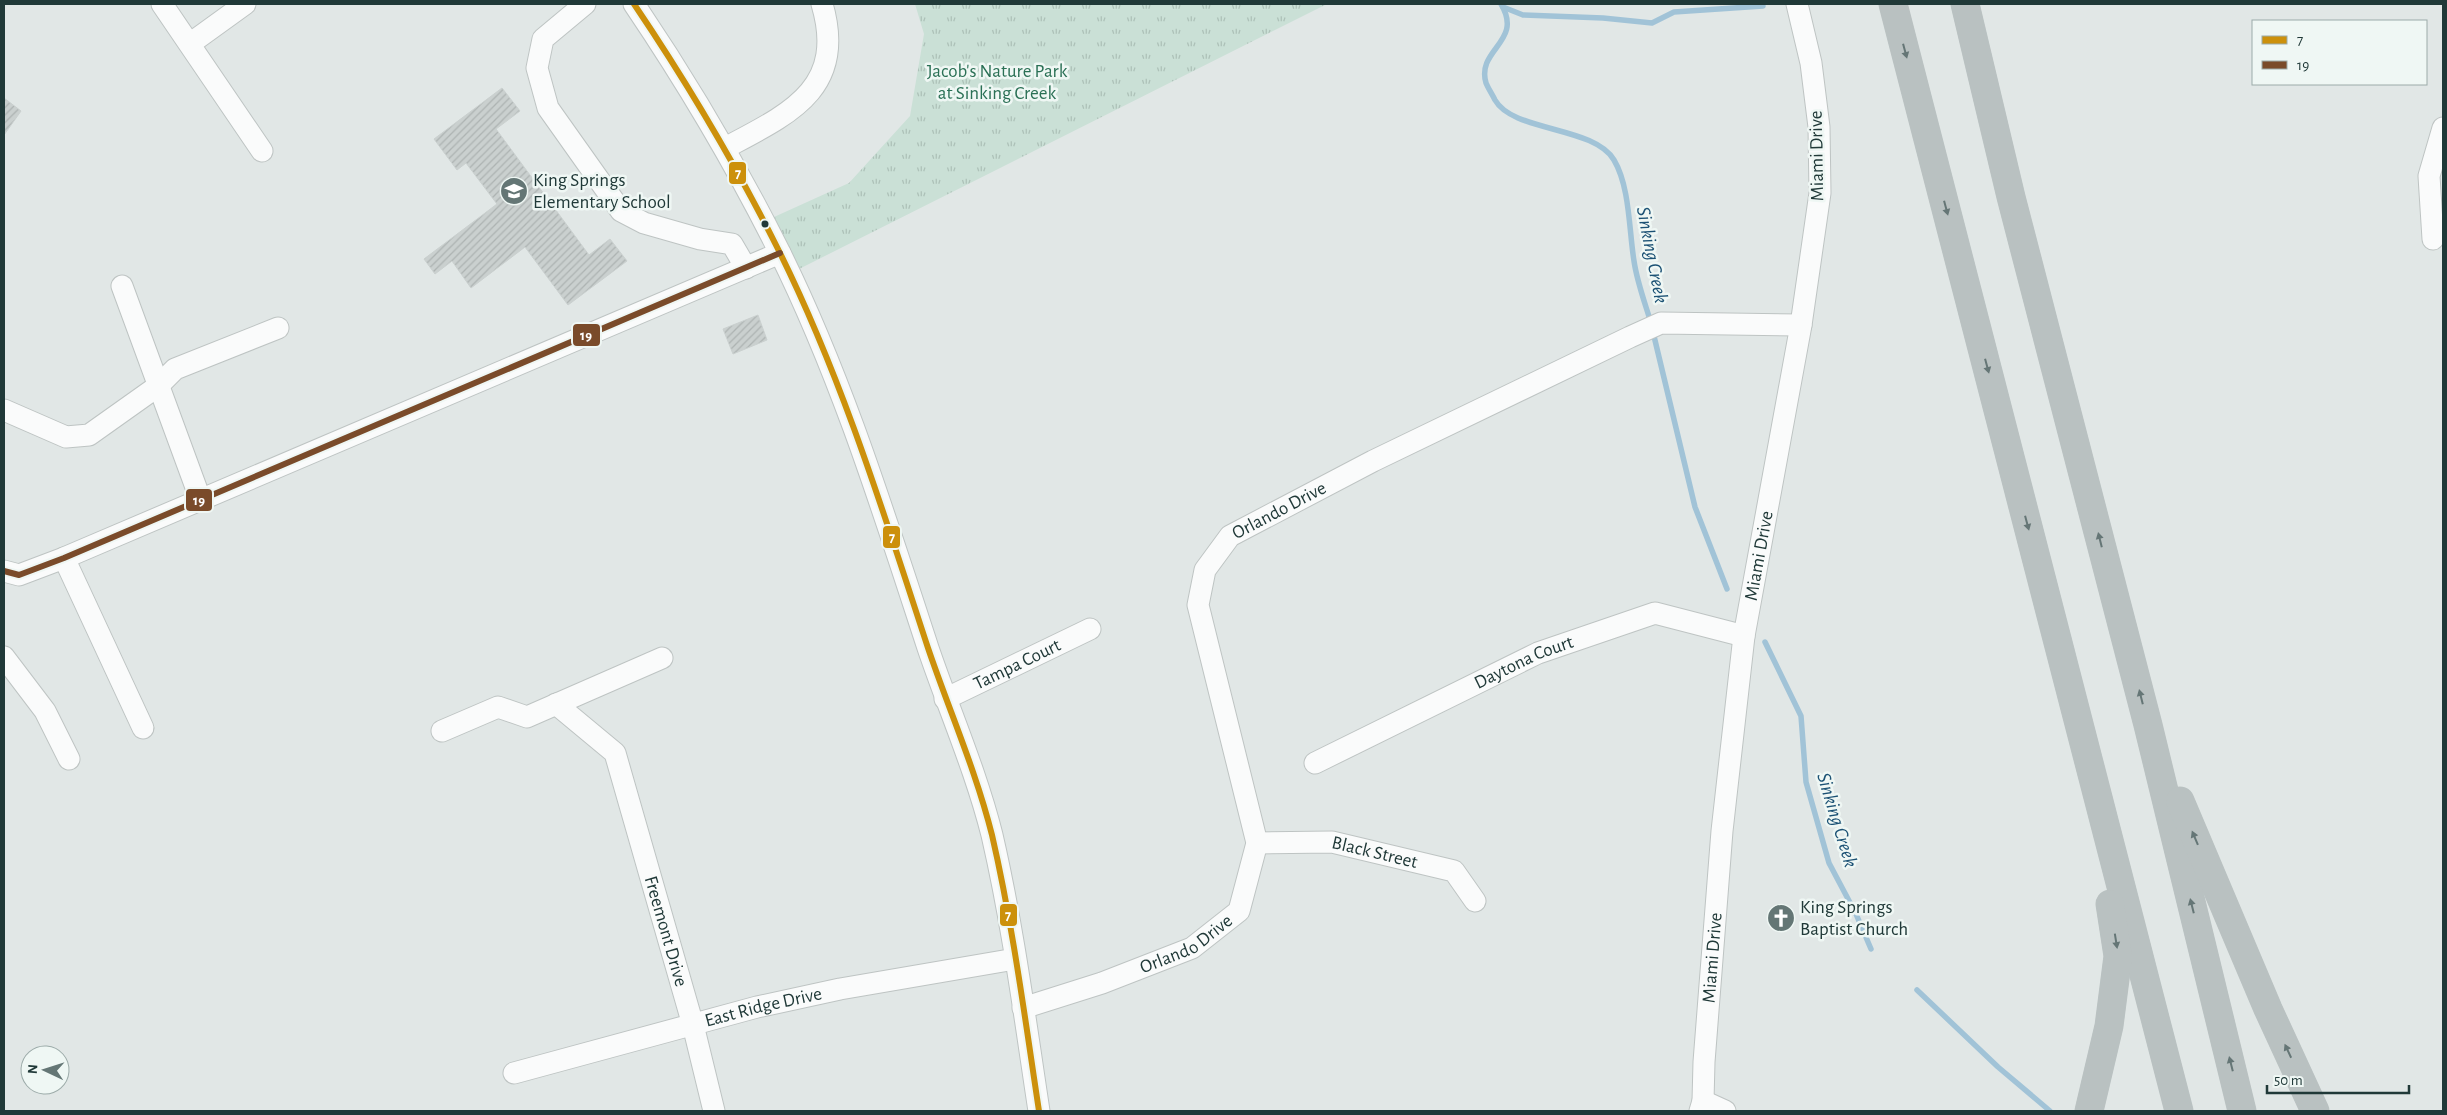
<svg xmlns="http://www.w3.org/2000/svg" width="2447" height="1115" font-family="'Alegreya Sans',sans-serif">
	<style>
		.park { fill: url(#park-tufts) }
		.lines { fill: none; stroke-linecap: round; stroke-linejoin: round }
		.stream { stroke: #a1c3d7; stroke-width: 5.5 }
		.building { fill: url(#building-hatch); stroke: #cad0cf }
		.minor-casing { stroke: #bec4c3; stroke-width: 23 }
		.highway-casing { stroke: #bbc3c3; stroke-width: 29 }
		.minor { stroke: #fafbfb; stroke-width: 21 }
		.highway { stroke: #b9c1c1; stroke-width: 28 }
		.bus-1-casing { stroke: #eff7f4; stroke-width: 10 }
		.bus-2-casing { stroke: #eff7f4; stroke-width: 10 }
		.bus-1 { stroke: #cc900b; stroke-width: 6 }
		.bus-2 { stroke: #7a4b2a; stroke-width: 6 }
		.oneway { fill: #657676 }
		.bus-dot { fill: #203938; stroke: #eff7f4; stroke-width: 2 }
		.labels { text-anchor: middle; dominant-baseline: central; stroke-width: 5; stroke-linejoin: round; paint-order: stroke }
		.park-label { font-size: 19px; fill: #2a7055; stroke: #eff7f4 }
		.street-label { font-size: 19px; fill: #203938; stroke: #eff7f4 }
		.poi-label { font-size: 19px; fill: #203938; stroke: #eff7f4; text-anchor: start }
		.water-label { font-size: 20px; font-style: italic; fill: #1b5174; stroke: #eff7f4 }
		.line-badge { stroke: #eff7f4; stroke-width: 2 }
		.badge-label { font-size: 14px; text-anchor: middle; font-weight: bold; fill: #fff }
	</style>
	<defs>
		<pattern id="park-tufts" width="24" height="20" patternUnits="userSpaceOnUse" patternTransform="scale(1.25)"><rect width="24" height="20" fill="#cae0d6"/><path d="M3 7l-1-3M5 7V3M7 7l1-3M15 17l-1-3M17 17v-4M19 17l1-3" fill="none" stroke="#adc1b8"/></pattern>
		<pattern id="building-hatch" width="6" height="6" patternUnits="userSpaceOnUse" patternTransform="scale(1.25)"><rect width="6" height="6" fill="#cad0cf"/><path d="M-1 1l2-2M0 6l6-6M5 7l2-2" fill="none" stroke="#adb3b2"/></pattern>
	</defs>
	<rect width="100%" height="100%" fill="#e1e7e6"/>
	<path class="park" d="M915,4H1327L799,269L774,217L849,183L910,116L924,34Z"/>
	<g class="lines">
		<g class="stream">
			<path d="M1501,4C1524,42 1476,49 1486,83C1488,88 1492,94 1495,100C1513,132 1594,126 1614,160C1630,187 1629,231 1634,261C1637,282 1645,303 1651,323"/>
			<path d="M1503,7L1523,15L1603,18L1652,23L1674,12L1763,6"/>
			<path d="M1653,332L1695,507L1727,589"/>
			<path d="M1765,642L1801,716L1806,782L1829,863L1856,914L1871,949"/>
			<path d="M1917,990L1998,1067L2050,1111"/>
		</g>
	</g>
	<g class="building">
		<path d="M502,88L520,111L496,129L589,255L610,239L627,261L568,305L525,247L471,288L452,261L435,274L424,259L497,204L466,163L457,170L434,139Z"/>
		<path d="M4,98L21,111L4,135Z"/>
		<path d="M758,315L767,340L733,354L723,329Z"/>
	</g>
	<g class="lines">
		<g class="minor-casing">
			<g id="minor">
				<path d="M162,4L262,151"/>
				<path d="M585,4L543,39L537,68L548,108L621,211L644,223L700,239L732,244L746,268"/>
				<path d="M634,4C688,84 736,165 779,251C842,378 884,514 928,648C949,710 976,771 992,835C1013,926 1025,1019 1039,1111"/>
				<path d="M191,43L245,4"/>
				<path d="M725,148C789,114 847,89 822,4"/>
				<path d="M2433,239L2429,176L2443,128"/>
				<path d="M122,286L201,501"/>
				<path d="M4,410L66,437L89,435L158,386L175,369L278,328"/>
				<path d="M64,558L143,728"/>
				<path d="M4,571L19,575L64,558L780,253"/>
				<path d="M4,657L45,711L69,759"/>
				<path id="s1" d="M945,699L1090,629"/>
				<path id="s2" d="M556,704L615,753L693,1025L714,1111"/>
				<path d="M442,731L498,707L527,717L662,658"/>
				<path id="s3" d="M1315,763L1538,653L1655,613L1744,636"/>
				<path id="s4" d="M1257,843L1332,842L1454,871L1475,901"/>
				<path id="s5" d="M1023,1008L1102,983L1192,948L1239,911L1257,843L1198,605L1205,570L1230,536L1373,461L1630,337L1661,323L1801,325"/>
				<path id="s6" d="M514,1073L757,1007L840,989L1015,959"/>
				<path d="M1703,1101L1725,1111"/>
				<path id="s7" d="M1700,1111L1703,1101L1704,1062L1722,831L1744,636L1801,325L1820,193L1819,127L1811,63L1797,4"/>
			</g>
		</g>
		<g class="highway-casing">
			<g id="highway">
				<path d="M1893,4L2179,1111"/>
				<path d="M1965,4L2011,197L2148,725L2242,1111"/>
				<path d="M2180,801L2268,1009L2315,1111"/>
				<path d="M2089,1111L2109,1026L2118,956L2110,904"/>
			</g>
		</g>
		<use href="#minor" class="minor"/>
		<use href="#highway" class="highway"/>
		<g class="bus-1-casing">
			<path id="bus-1" d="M634,4C688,84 736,165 779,251C842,378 884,514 928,648C949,710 976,771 992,835C1013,926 1025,1019 1039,1111"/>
		</g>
		<g class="bus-2-casing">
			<path id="bus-2" d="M4,571L19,575L64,558L780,253"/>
		</g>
		<use href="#bus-1" class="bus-1"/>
		<use href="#bus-2" class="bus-2"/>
	</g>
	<defs><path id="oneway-solid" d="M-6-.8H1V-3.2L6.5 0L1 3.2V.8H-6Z" transform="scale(1.25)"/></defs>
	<g class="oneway">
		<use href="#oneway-solid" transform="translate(1905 51) rotate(75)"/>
		<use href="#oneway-solid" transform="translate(1946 208) rotate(75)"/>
		<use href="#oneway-solid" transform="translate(1987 366) rotate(75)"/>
		<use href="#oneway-solid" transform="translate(2027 523) rotate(75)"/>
		<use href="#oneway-solid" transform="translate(2100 540) rotate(-104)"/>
		<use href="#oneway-solid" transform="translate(2141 697) rotate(-104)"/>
		<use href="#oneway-solid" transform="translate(2195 838) rotate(-113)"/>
		<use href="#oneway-solid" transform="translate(2192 906) rotate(-104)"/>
		<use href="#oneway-solid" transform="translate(2116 941) rotate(81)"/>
		<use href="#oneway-solid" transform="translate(2288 1051) rotate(-115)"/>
		<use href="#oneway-solid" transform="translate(2231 1064) rotate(-104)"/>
	</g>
	<defs>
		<g id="school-disc" transform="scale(1.4375)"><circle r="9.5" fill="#647675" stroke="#eff7f4"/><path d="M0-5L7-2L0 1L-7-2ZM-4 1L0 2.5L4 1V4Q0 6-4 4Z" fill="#fff"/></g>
		<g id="church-disc" transform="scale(1.4375)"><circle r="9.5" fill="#647675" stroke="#eff7f4"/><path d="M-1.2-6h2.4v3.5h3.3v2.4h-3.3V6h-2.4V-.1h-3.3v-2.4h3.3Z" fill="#fff"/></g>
	</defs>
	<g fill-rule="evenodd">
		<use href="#school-disc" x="514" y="191"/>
		<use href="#church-disc" x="1781" y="918"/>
	</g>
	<circle class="bus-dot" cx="765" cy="224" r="4.5"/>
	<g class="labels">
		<g class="park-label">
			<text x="997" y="71">Jacob's Nature Park<tspan x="997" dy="22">at Sinking Creek</tspan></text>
		</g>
		<g class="street-label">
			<text transform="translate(1817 156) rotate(-91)">Miami Drive</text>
			<text stroke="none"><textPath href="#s5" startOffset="688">Orlando Drive</textPath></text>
			<text stroke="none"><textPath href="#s7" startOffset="559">Miami Drive</textPath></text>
			<text stroke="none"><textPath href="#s3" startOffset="232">Daytona Court</textPath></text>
			<text stroke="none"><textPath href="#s1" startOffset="80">Tampa Court</textPath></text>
			<text stroke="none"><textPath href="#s4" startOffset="119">Black Street</textPath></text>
			<text stroke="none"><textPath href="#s2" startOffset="262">Freemont Drive</textPath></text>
			<text stroke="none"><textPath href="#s5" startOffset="176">Orlando Drive</textPath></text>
			<text stroke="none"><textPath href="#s7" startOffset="154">Miami Drive</textPath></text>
			<text stroke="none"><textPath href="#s6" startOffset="258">East Ridge Drive</textPath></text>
		</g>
		<g class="poi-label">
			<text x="533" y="180">King Springs<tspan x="533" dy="22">Elementary School</tspan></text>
			<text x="1800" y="907">King Springs<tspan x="1800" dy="22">Baptist Church</tspan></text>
		</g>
		<g class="water-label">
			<text transform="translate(1652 255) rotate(79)">Sinking Creek</text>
			<text transform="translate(1837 820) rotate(73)">Sinking Creek</text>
		</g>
	</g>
	<g class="line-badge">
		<rect x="728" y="161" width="19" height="24" rx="5" fill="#cc900b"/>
		<rect x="572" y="323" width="29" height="24" rx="5" fill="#7a4b2a"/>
		<rect x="185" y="488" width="28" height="24" rx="5" fill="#7a4b2a"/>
		<rect x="882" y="525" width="19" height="24" rx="5" fill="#cc900b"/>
		<rect x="999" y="903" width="19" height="24" rx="5" fill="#cc900b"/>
	</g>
	<g class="badge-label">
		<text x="738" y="178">7</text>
		<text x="586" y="340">19</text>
		<text x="199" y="505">19</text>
		<text x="892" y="542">7</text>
		<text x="1008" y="920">7</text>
	</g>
	<rect width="2447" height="1115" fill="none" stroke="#203938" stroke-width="10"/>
	<rect x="2252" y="20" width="175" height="65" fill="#eff7f4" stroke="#9caba9"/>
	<rect x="2262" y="36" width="25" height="8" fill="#cc900b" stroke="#9caba9"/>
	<text x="2297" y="45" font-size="15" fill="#203938">7</text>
	<rect x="2262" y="61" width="25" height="8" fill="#7a4b2a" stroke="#9caba9"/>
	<text x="2297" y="70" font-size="15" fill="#203938">19</text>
	<g transform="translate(45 1070) rotate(274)"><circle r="24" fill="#eff7f4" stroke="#9caba9"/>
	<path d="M0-4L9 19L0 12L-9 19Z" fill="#647675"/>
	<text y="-8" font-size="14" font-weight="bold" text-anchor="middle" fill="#203938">N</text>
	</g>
	<path d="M2267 1085v8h142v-8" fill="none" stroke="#203938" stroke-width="2.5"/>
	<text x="2274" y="1085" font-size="15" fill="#203938" stroke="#eff7f4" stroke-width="4" paint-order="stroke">50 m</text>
</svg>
